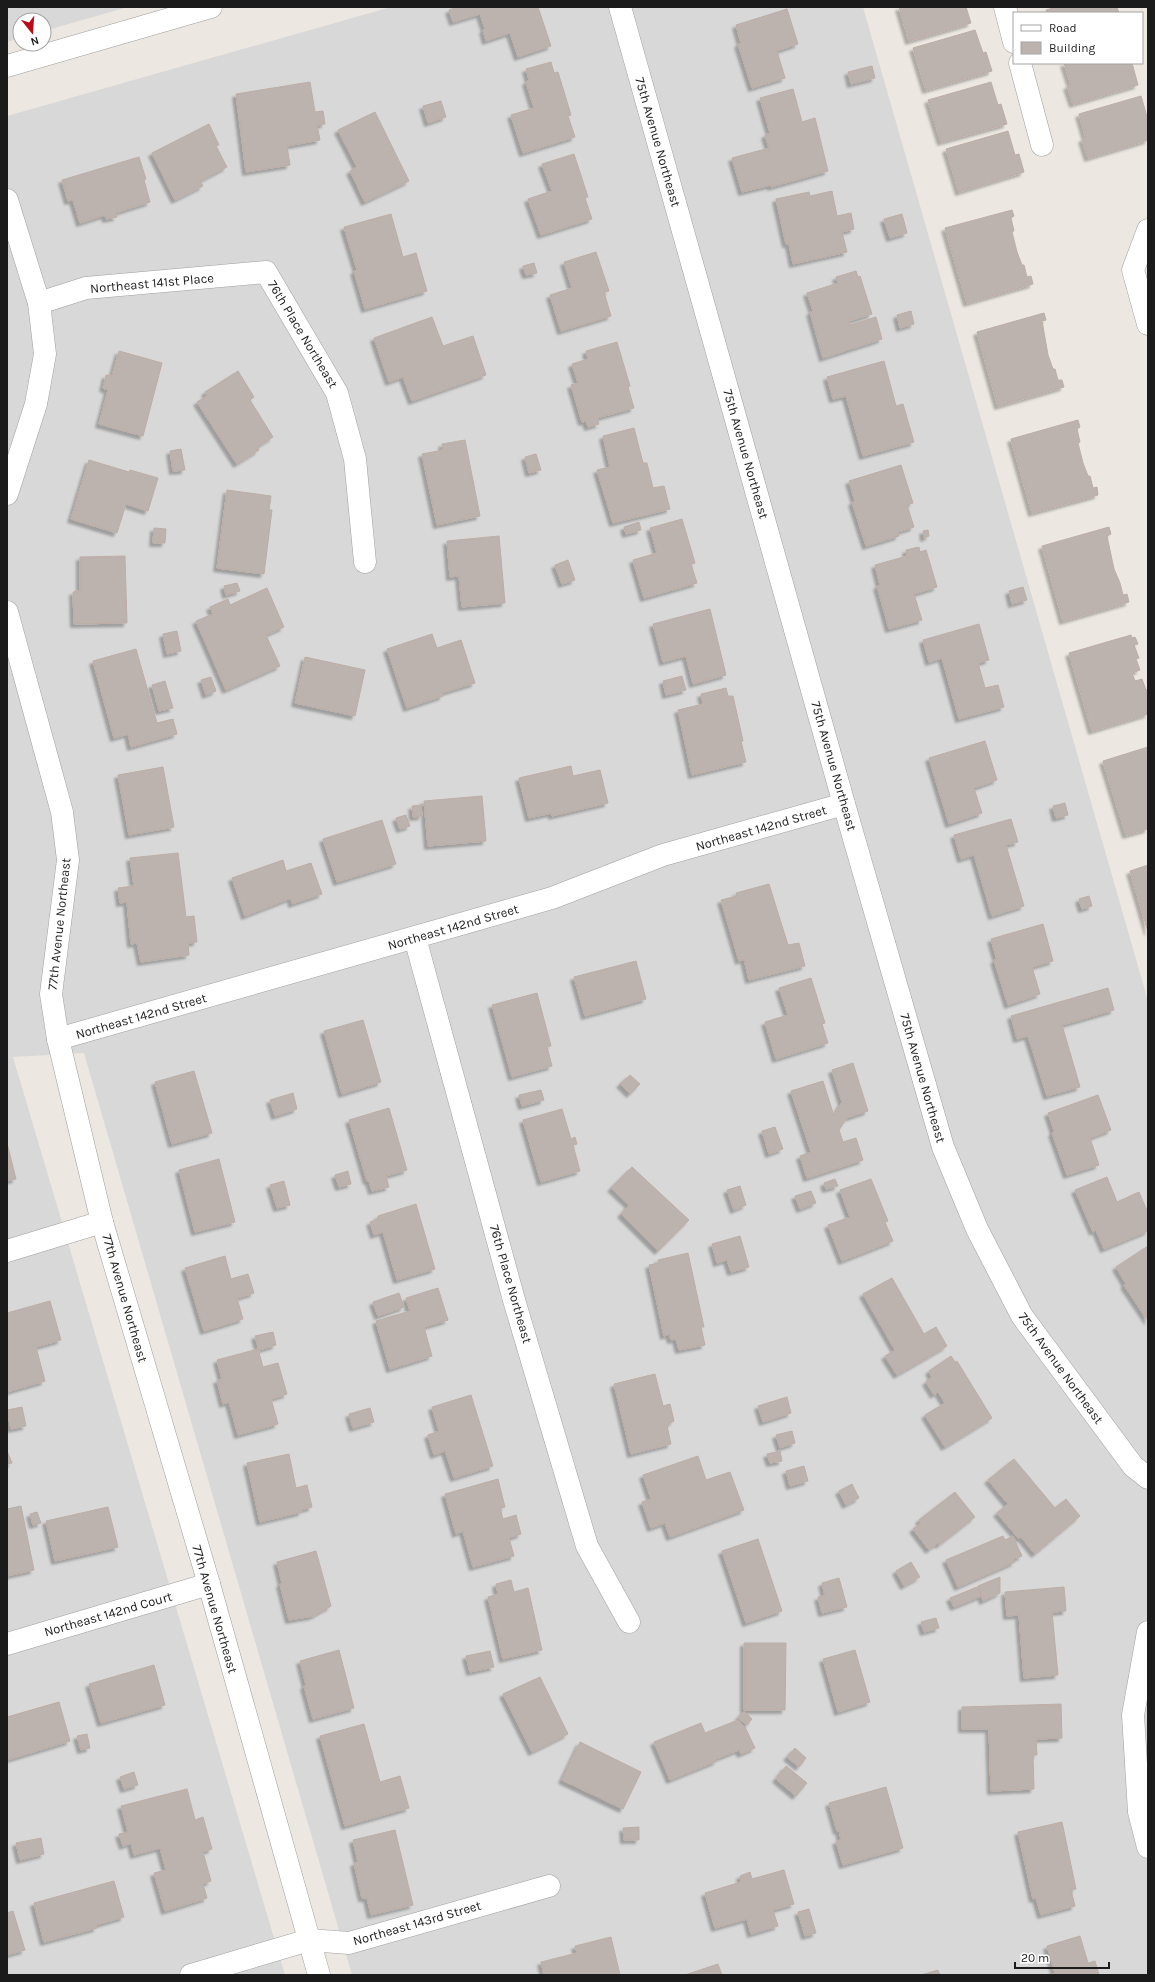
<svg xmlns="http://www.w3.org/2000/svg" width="1155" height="1982" font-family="Karla,sans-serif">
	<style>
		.residential { fill: #d9d8d8 }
		.building { fill: #bcb3ae; stroke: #bdada4; filter: url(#shadow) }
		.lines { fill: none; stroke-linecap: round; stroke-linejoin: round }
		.minor-casing { stroke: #9f9f9f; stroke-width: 23 }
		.minor { stroke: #fff; stroke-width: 22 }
		.labels { text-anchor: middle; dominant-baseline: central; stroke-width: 3; stroke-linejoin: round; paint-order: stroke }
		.street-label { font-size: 13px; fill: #1b1b1b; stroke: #fff }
	</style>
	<defs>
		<filter id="shadow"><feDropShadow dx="-3.5" dy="3.5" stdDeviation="1" flood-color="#0004"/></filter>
	</defs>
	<rect width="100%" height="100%" fill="#ece7e1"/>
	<g class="residential">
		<path d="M7,7H128L44,31V20H20V38L7,42Z"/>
		<path d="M391,7H863L1148,1001V1975H352L84,1053L13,1057L285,1975H7V116Z"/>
	</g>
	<g class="building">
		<path d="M457,7H538L551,46L518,57L510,33L486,41L483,30L485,29L480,14L453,22L449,10Z"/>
		<path d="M899,7H966L971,23L909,41Z"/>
		<path d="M1057,7H1117L1119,13H1047L1046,10Z"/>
		<path d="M787,9L798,44L777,51L785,78L752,88L738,44L741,43L736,25Z"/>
		<path d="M975,30L983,53L986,52L992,71L926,90L913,48Z"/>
		<path d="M551,62L554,73L558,72L571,115L568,116L575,137L523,153L511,115L534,108L526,82L529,80L526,69Z"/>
		<path d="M1064,63H1132L1138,85L1073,104L1067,86L1071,85Z"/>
		<path d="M872,66L875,78L851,84L848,72Z"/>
		<path d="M310,82L315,112L323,111L325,124L317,125L320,140L287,146L290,165L246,172L236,94Z"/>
		<path d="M991,82L998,105L1001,104L1007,124L941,142L928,100Z"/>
		<path d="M793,89L802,122L815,118L828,171L771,187V185L742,192L732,158L769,148L765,135L770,133L760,98Z"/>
		<path d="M1141,96L1148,120V140L1088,158L1082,139L1086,138L1079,114Z"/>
		<path d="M441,101L446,117L428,123L423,106Z"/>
		<path d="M375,112L409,181L365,202L350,171L357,167L338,130Z"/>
		<path d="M209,124L219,145L216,146L227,167L200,181L203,186L175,200L152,153Z"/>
		<path d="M1008,131L1015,155L1019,154L1024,172L959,192L946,149Z"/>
		<path d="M574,154L588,197L585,198L592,219L541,235L528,199L552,191L542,164Z"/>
		<path d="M139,157L146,179L144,180L150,202L115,213L117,217L106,219L105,215L80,223L73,200L68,201L62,180Z"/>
		<path d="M832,191L837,216L851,213L854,229L842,232L847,252L793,264L789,244H786L776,199L809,192L810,196Z"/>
		<path d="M1012,210L1014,216L1011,218L1014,231L1012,232L1017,252L1022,265H1024L1027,277L1031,276L1033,284L967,303L945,228Z"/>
		<path d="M391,214L403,257L416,253L427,291L365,309L354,271L357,270L344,227Z"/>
		<path d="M902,214L907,233L890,238L884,219Z"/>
		<path d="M596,252L609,291L604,292L611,316L561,331L550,295L572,288L564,262Z"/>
		<path d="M534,263L537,273L526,275L523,266Z"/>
		<path d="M856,271L858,277L860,276L872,314L849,321L850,325L876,317L882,339L823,358L810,312L813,311L807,293L838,283L836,277Z"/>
		<path d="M911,311L914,324L900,328L897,315Z"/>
		<path d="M1044,313L1046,320L1042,321L1048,355L1053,369H1055L1058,380H1062L1064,387L998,406L977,332Z"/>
		<path d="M432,317L443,346L473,336L486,375L412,401L403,377L389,382L374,338Z"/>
		<path d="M617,342L630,386L628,387L634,408L597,418L599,424L588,427L586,421L582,422L571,385L578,383L572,364L588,359L586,351Z"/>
		<path d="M119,351L162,363L143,436L99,424L108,390L103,388L106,375L112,376Z"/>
		<path d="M884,361L896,406L903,404L914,442L863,456L846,396L833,399L827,377Z"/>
		<path d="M238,371L254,397L250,400L273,437L257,447L259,450L237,464L197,402L207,396L205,392Z"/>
		<path d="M1078,420L1080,427L1077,429L1080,442L1078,443L1083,463L1088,476H1090L1093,488L1097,487L1098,495L1032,513L1011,439Z"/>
		<path d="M634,428L643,463H647L653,488L664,486L670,509L613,523L597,470L610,467L603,436Z"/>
		<path d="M465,440L480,516L437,525L422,454L443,450L442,444Z"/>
		<path d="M181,449L185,470L173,471L170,451Z"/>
		<path d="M536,454L541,470L529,473L525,457Z"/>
		<path d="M89,460L129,472L130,470L158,478L148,511L126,504L117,533L71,519Z"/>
		<path d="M901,465L913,503L907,505L914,527L898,532L899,536L866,546L852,502L855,501L849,481Z"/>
		<path d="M227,490L271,496L269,510H272L264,574L217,568Z"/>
		<path d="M682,519L695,563L691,564L697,583L644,598L633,560L657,553L650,528Z"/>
		<path d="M639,522L641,530L626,534L624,527Z"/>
		<path d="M1109,527L1111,534L1107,536L1114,569L1120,583L1123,595L1127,594L1129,602L1063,621L1042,546Z"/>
		<path d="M154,528L166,529L165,543H153Z"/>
		<path d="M928,530L929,536L924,538L923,531Z"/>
		<path d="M499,536L505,603L462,607L459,576L450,577L447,541Z"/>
		<path d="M919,547L920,552L926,550L937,587L914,594L922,620L889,629L877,586L880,585L875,565L907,556L906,550Z"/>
		<path d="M125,556L127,623L74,624L73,592L80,591V557Z"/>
		<path d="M568,560L575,580L562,584L555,565Z"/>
		<path d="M237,583L240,591L226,595L224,586Z"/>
		<path d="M1023,587L1027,600L1012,604L1009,591Z"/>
		<path d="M267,588L284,627L266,635L280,666L226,690L196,621L213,614L210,607L228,599L230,605Z"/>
		<path d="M710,609L726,675L693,684L686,656L663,662L653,624Z"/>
		<path d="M979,624L989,660L978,663L985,688L998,685L1004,707L959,719L942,658L929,662L923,640Z"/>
		<path d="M177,631L181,651L167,654L163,634Z"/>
		<path d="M432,634L437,648L461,640L475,683L442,693L443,696L407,708L387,649Z"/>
		<path d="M1131,635L1132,638L1135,637L1138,644L1134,645L1139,658L1136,659L1140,670L1132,673L1135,681L1142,679L1146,690L1148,689V714L1092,731L1069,653Z"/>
		<path d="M136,649L157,723L173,719L177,734L131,747L128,734L114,738L93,661Z"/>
		<path d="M305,657L365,670L355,716L295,703Z"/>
		<path d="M682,676L686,690L666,695L663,681Z"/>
		<path d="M211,677L216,691L206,695L201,680Z"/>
		<path d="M165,681L173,708L159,711L152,685Z"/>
		<path d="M726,688L728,696H733L743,741H741L746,762L692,775L678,710L703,704L701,694Z"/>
		<path d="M985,741L997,780L974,788L982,813L949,824L929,758Z"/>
		<path d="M1148,747V829L1126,835L1103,761Z"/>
		<path d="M571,766L573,776L600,770L608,803L552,816V813L529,818L519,778Z"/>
		<path d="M163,767L174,827L129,835L118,775Z"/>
		<path d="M482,796L486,841L428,846L424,801Z"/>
		<path d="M1065,803L1068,815L1056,818L1053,806Z"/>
		<path d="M421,805L422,816L413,817L412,806Z"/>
		<path d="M406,815L410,826L400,829L396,818Z"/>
		<path d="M1011,819L1018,842L1006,845L1024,906L992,916L974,855L961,859L954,835Z"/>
		<path d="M382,820L396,864L337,882L323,839Z"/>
		<path d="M178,853L186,917L194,916L197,942L188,943L189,955L141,962L137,943L131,944L127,902L120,903L118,888L134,886L130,858Z"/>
		<path d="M283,860L286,871L311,863L322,894L292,904L291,898L245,916L232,878Z"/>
		<path d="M1148,865V932L1130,871Z"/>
		<path d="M769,884L788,945L799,943L805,966L749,980L744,959L739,961L721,900L737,896L736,893Z"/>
		<path d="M1089,896L1092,906L1082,909L1079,899Z"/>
		<path d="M1043,924L1053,961L1032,967L1040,994L1008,1005L994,960H997L991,939Z"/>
		<path d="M636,961L646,999L585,1016L574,977Z"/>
		<path d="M811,978L825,1023L822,1024L828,1043L776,1059L765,1022L788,1015L779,988Z"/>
		<path d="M1108,988L1114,1010L1062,1025L1080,1087L1047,1096L1028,1036L1017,1039L1011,1016Z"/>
		<path d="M537,993L551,1046L547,1047L552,1066L512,1077L492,1005Z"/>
		<path d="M363,1020L381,1082L342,1094L324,1031Z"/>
		<path d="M853,1063L868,1111L847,1118L839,1130L843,1142L856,1138L863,1160L807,1178L800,1156L811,1152L791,1091L823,1081L834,1116L842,1102L832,1070Z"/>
		<path d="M194,1071L212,1133L172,1144L155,1082Z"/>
		<path d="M630,1075L640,1084L630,1094L620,1084Z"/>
		<path d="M541,1090L544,1100L522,1106L519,1095Z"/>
		<path d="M293,1093L297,1109L275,1116L270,1100Z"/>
		<path d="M1098,1095L1111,1130L1090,1138L1099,1165L1067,1175L1052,1133L1054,1131L1048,1113Z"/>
		<path d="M389,1108L407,1170L386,1176L389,1187L372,1191L369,1181H367L349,1120Z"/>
		<path d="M562,1109L571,1139L575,1137L577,1144L573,1145L580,1171L541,1182L523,1120Z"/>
		<path d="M775,1127L783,1149L769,1154L762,1131Z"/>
		<path d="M7,1143L16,1179L7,1181Z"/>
		<path d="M219,1159L235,1222L195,1232L179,1170Z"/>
		<path d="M632,1167L689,1220L658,1251L621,1214L629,1205L611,1188Z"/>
		<path d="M348,1171L351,1184L339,1187L335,1175Z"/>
		<path d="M1107,1177L1117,1202L1139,1192L1148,1213V1231L1104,1249L1096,1230L1093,1232L1075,1190Z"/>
		<path d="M835,1179L838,1186L826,1189L824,1183Z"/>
		<path d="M871,1179L888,1221L885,1222L893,1241L842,1261L828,1225L850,1217L840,1190Z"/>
		<path d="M284,1181L290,1205L277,1208L270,1185Z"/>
		<path d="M740,1186L746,1205L734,1210L727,1190Z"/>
		<path d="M811,1191L816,1203L800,1209L795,1196Z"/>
		<path d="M416,1204L435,1269L397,1280L383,1232L374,1235L370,1222L378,1219V1216Z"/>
		<path d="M740,1236L749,1267L731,1272L727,1260L717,1263L712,1244Z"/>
		<path d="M1148,1246V1321L1124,1285L1126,1284L1116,1267Z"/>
		<path d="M688,1253L704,1327H701L705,1345L679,1350L676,1339L671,1340L669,1334L664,1336L649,1265L659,1263L658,1260Z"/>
		<path d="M225,1256L231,1279L248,1274L254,1293L237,1298L243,1319L204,1331L185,1268Z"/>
		<path d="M892,1278L924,1334L936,1327L947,1346L897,1375L885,1356L895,1350L863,1294Z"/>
		<path d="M438,1288L448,1320L424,1327L432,1356L390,1369L376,1321L410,1311L406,1298Z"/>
		<path d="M399,1293L404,1307L378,1316L373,1302Z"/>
		<path d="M50,1301L61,1340L36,1347L45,1381L7,1392V1313Z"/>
		<path d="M273,1332L276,1345L259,1350L255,1336Z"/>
		<path d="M258,1349L263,1367L278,1363L287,1394L271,1399L278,1424L238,1435L229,1402L223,1404L217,1380L222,1379L217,1360Z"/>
		<path d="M951,1356L955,1362L957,1361L992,1418L945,1447L925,1415L945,1403L938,1392L934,1395L926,1382L932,1377L929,1371Z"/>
		<path d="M655,1374L663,1406L670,1404L674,1421L667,1425L671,1444L631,1454L614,1384Z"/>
		<path d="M471,1395L493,1466L454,1478L445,1451L434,1455L428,1435L439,1431L432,1407Z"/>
		<path d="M787,1397L791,1413L763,1422L758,1406Z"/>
		<path d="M22,1407L26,1426L11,1429L7,1410Z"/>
		<path d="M370,1408L374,1422L353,1428L349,1414Z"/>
		<path d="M792,1431L795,1443L780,1448L776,1435Z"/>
		<path d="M7,1451L12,1463L7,1464Z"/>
		<path d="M780,1451L782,1461L770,1463L767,1454Z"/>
		<path d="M289,1454L296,1488L307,1485L312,1507L301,1510L302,1512L260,1522L247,1463Z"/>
		<path d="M698,1456L706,1480L730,1472L744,1510L670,1537L665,1523L651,1528L642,1502L651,1499L643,1475Z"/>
		<path d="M1014,1459L1055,1508L1066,1499L1080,1516L1035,1554L1021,1537L1019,1539L997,1513L1008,1504L988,1480Z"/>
		<path d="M804,1466L808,1481L790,1486L786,1471Z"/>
		<path d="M498,1479L505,1507L500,1508L503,1519L516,1515L521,1534L509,1538L514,1556L473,1567L463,1531L456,1534L445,1494Z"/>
		<path d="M852,1484L859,1498L846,1505L839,1491Z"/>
		<path d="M955,1492L975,1517L939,1545L938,1543L929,1550L913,1529L921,1523L919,1520Z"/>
		<path d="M21,1506L34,1570L7,1576V1509Z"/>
		<path d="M108,1507L118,1547L55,1561L46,1521Z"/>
		<path d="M37,1512L41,1523L33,1525L30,1514Z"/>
		<path d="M1003,1536L1005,1540L1013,1536L1022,1556L1014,1559L1015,1562L958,1587L946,1560Z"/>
		<path d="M758,1539L782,1611L746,1623L722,1551Z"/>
		<path d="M316,1551L331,1606L313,1616L289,1620L280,1584L282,1583L277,1562Z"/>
		<path d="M911,1562L920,1577L904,1586L896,1571Z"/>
		<path d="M1000,1577V1593L983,1601L978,1586Z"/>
		<path d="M839,1578L847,1607L822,1613L818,1597L825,1596L822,1583Z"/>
		<path d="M511,1580L514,1592L528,1588L542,1650L503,1659L488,1597L498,1594L496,1584Z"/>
		<path d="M977,1587L981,1596L954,1607L950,1598Z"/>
		<path d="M1064,1587L1066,1611L1052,1612L1058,1675L1024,1678L1019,1615L1007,1616L1005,1592Z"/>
		<path d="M936,1618L939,1628L924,1632L921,1622Z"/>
		<path d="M744,1643H786L785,1710H744Z"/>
		<path d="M339,1650L354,1708L313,1719L304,1686L306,1685L300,1661Z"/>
		<path d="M855,1650L870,1702L838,1712L823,1659Z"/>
		<path d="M490,1651L494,1667L470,1672L466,1656Z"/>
		<path d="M154,1665L165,1705L101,1723L89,1684Z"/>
		<path d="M540,1677L568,1734L532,1752L503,1694Z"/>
		<path d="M59,1702L70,1741L7,1760V1717Z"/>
		<path d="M1061,1704L1062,1738L1036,1739L1037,1755H1033L1034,1789L991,1791L989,1729H962V1707Z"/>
		<path d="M744,1711L752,1719L747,1725L738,1718Z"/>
		<path d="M738,1720L745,1727L755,1748L741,1754L739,1750L716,1759L717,1761L670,1780L654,1742L701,1723L705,1733Z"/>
		<path d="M364,1724L380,1782L400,1776L409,1808L345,1826L320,1736Z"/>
		<path d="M87,1734L90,1748L81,1750L77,1736Z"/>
		<path d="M580,1742L641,1772L623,1809L562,1780Z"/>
		<path d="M795,1748L806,1758L799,1767L787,1757Z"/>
		<path d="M786,1766L807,1783L796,1796L776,1779Z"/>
		<path d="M134,1772L138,1785L124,1789L120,1777Z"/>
		<path d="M886,1787L903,1848L843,1865L836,1841L841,1840L839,1830L837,1831L829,1803Z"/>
		<path d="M187,1789L195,1820L203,1817L212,1849L203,1852L211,1881L203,1884L207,1898L165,1911L154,1873L166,1870L160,1848L134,1855L131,1843L123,1846L119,1834L128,1832L121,1806Z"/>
		<path d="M1062,1822L1076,1889L1071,1890L1075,1906L1041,1915L1036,1898L1033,1899L1018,1832Z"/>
		<path d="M639,1827V1840H624L623,1828Z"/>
		<path d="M395,1830L413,1905L371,1915L367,1898H362L354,1863L358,1862L353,1840Z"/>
		<path d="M41,1838L44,1854L20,1860L16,1843Z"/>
		<path d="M784,1870L794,1904L773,1910L778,1926L751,1934L747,1919L715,1928L705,1893L741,1882L740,1876L750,1872L752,1879Z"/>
		<path d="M114,1881L124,1917L96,1925L97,1928L44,1942L34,1903Z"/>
		<path d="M809,1909L816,1933L805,1936L798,1912Z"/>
		<path d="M13,1911L25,1950L7,1955V1913Z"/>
		<path d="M1080,1936L1088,1963L1095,1961L1099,1975H1051L1055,1973L1047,1946Z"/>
		<path d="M611,1937L620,1975H544L541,1962L577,1953L575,1946Z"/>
		<path d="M718,1964L722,1975H685Z"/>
		<path d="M938,1970L940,1975H921Z"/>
	</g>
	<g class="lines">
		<g class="minor-casing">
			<g id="minor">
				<path d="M620,7L844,804L943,1147L977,1229L1022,1316L1133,1466L1148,1478"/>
				<path d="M1005,7L1014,42"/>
				<path d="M1020,63L1042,145"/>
				<path d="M7,66L211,7"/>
				<path d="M7,200L39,303L45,354L36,404L7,494"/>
				<path d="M1148,230L1133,270L1148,324"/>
				<path d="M39,303L86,288L266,272L337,393L355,459L365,562"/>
				<path d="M7,612L62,812L68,860L51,994L58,1039L102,1222L209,1584L319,1975"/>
				<path d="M415,938L514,1300L587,1546L629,1622"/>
				<path d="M58,1039L552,898L663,855L844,804"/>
				<path d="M7,1251L102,1222"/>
				<path d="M1148,1632L1133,1715L1139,1812L1148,1847"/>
				<path d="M7,1644L209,1584"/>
				<path d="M191,1975L309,1940L349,1943L549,1886"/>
			</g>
		</g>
		<use href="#minor" class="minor"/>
	</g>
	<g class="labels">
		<g class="street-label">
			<text transform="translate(658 142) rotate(74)">75th Avenue Northeast</text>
			<text transform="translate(152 283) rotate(-5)">Northeast 141st Place</text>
			<text transform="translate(303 334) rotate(59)">76th Place Northeast</text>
			<text transform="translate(746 454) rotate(74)">75th Avenue Northeast</text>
			<text transform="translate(834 766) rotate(74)">75th Avenue Northeast</text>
			<text transform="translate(761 828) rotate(-16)">Northeast 142nd Street</text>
			<text transform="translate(59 924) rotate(-84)">77th Avenue Northeast</text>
			<text transform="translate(453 927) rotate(-16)">Northeast 142nd Street</text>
			<text transform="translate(141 1016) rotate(-16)">Northeast 142nd Street</text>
			<text transform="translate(923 1078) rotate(74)">75th Avenue Northeast</text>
			<text transform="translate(511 1284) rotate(74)">76th Place Northeast</text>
			<text transform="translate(125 1298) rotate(74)">77th Avenue Northeast</text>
			<text transform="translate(1061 1368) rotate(54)">75th Avenue Northeast</text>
			<text transform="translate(215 1609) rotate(74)">77th Avenue Northeast</text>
			<text transform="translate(108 1614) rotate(-16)">Northeast 142nd Court</text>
			<text transform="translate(417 1923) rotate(-16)">Northeast 143rd Street</text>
		</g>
	</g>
	<rect width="1155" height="1982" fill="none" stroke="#1b1b1b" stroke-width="16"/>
	<rect x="1013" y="12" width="130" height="52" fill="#ffffff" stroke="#a4a4a4"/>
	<rect x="1021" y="25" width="20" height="6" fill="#ffffff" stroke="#a4a4a4"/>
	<text x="1049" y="32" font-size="12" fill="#1b1b1b">Road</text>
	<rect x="1021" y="42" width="20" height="12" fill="#bcb3ae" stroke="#a4a4a4"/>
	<text x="1049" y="52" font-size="12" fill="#1b1b1b">Building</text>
	<g transform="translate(32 32) rotate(163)"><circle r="19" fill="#ffffff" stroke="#a4a4a4"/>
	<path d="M0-3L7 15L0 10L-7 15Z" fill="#ba0b19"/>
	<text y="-6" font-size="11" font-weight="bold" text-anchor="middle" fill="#1b1b1b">N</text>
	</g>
	<path d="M1015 1962v6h94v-6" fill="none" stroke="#1b1b1b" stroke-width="2"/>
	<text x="1021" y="1962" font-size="12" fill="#1b1b1b" stroke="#ffffff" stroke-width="3" paint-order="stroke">20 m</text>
</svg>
